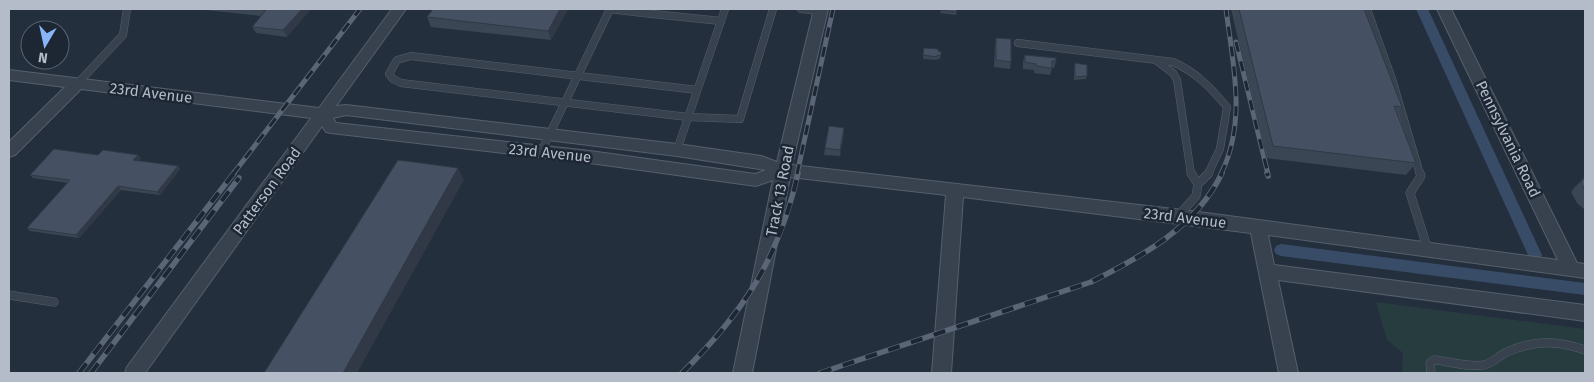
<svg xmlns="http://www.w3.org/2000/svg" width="1594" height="382" font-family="'Fira Sans',sans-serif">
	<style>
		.green { fill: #263c3f }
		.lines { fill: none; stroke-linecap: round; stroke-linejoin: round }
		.canal { fill: #394c67; fill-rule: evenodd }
		.service-far1-casing { stroke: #565f6c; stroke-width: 8 }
		.service-casing { stroke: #565f6c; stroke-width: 9 }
		.minor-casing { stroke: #565f6c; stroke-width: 2 }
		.service-far1 { stroke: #38414e; stroke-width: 7 }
		.service { stroke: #38414e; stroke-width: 8 }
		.minor { fill: #38414e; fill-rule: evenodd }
		.rail-far1-casing { stroke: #5a6575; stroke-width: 5 }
		.rail-casing { stroke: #5a6575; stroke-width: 5.5 }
		.rail-far1 { stroke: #1d2633; stroke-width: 3; stroke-dasharray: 10; stroke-linecap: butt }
		.rail { stroke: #1d2633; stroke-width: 4; stroke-dasharray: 12; stroke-linecap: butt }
		.wall { fill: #3b4654 }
		.shaded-wall { fill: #303945 }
		.building { fill: #455162; stroke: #303945 }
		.labels { text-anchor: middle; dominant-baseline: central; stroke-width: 5; stroke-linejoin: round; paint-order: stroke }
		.street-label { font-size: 15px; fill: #b4bcc9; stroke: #1d2633 }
	</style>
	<rect width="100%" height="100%" fill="#242f3e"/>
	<path class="green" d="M1376,302L1585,329V373H1402L1403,353L1387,340Z"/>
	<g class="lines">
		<g class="canal">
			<path d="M1416,9H1428L1542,255L1540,259L1535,261L1530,259L1528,255Z"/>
			<path d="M1281,244L1585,283V295L1281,256L1276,254L1274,250L1276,246Z"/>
		</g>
		<g class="service-far1-casing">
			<g id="service-far1">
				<path d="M801,9L820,11"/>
				<path d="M1367,9L1392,79L1420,174"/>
				<path d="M643,13L721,21"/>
				<path d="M1018,43L1173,62C1196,72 1211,88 1227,107L1220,149L1208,174"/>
				<path d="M1157,61L1173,73L1177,80L1191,174"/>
				<path d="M77,84L123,35L127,9"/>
				<path d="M697,90L411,56L397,60L389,74L393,79L401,83L688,117L740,119L773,9"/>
				<path d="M677,150L725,9"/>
				<path d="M541,152L610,9L643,13L645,9"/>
			</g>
		</g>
		<g class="service-casing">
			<g id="service">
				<path d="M1191,173L1198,184"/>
				<path d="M1420,173L1421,176L1410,193L1428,250"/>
				<path d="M1177,217L1196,196L1198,184L1209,173"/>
				<path d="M9,295L54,302"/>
				<path d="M1431,373L1430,363L1434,360C1450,361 1468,368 1484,365C1492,363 1499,356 1507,352C1534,340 1557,340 1585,350"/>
			</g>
		</g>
		<g class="minor-casing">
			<path id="minor" d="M392,9H406L336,106L346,105L677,144L761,156L777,162L814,9H828L792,165L1191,211L1558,260L1437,9H1451L1577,263L1585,264V278L1268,235L1274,265L1585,305V321L1278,280L1298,373H1279L1251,233L963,197L951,373H932L946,195L790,177L752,373H733L773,180L756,186L590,163L331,133L326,132L322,126L145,373H125L127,367L311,118L81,89L15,155L9,157V142L65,87L9,80V70L319,108ZM346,115L677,156L766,170L755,174L590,151L336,123L333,118Z"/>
		</g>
		<use href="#service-far1" class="service-far1"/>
		<use href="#service" class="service"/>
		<use href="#minor" class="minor"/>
		<g class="rail-far1-casing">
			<g id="rail-far1">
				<path d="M1236,42L1268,174"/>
				<path d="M233,174L360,9"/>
				<path d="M797,174L833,9"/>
				<path d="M1221,174C1247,121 1233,65 1226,9"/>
			</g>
		</g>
		<g class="rail-casing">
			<g id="rail">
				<path d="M1267,173L1268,176"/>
				<path d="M79,373L234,173"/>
				<path d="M91,373L239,178"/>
				<path d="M682,373C744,312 779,258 798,173"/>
				<path d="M820,373L1091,282C1143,256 1196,227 1222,173"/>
			</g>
		</g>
		<use href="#rail-far1" class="rail-far1"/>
		<use href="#rail" class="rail"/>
	</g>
	<g class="wall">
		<path d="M197,9H311L287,37L256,33L252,27L261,16Z"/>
		<path d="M568,9L551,40L431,27L427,17Z"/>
		<path d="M941,9H957L956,15L940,13Z"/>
		<path d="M1231,9H1364L1402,107L1397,114L1416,163L1406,175L1266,158Z"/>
		<path d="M996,38L1011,62L1010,69L994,67L995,45Z"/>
		<path d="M924,48L941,52L940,59H937V60L923,59Z"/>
		<path d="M1025,55L1056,61L1054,68H1052L1050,75L1034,73V70L1023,69V62Z"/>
		<path d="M1075,63L1087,76L1086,79L1074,80V67Z"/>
		<path d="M844,134L840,156L824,155L825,148Z"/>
		<path d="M98,155H138L141,158L138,161L178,166L180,169L160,195L121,190L79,238L30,231L27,228L68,183L33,178L30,175Z"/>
		<path d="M1584,178H1585V210L1577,203L1571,192L1574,188Z"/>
	</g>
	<g class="shaded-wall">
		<path d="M302,9H311L287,37L283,30Z"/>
		<path d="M560,9H568L551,40L548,31Z"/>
		<path d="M844,128V134L840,156V150Z"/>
		<path d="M138,155L141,158L136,164L133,160Z"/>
		<path d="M178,166L180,169L160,195L157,192Z"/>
		<path d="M458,168L464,180L357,373H343Z"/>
		<path d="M118,186L121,190L79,238L76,235Z"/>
	</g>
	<g class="building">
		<path d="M252,9H302L283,30L252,27L266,10Z"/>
		<path d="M433,9H560L548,31L427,17Z"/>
		<path d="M941,9H957L956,12L941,10Z"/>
		<path d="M1239,9H1364L1402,107L1394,106L1416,163L1273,146Z"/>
		<path d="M996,38L1011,39V62L996,60Z"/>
		<path d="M924,48L938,49V51L941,52V55H937V57L923,55Z"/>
		<path d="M1025,55L1056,58V61H1052V68L1036,66V64L1025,62Z"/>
		<path d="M1075,63L1087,65V76L1075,77Z"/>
		<path d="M829,126L844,128L840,150L825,148Z"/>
		<path d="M54,149L98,155L103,150L138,155L133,160L178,166L157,192L118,186L76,235L27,228L70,180L30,175Z"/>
		<path d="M398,160L458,168L343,373H264Z"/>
		<path d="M1584,178H1585V191L1581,182Z"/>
	</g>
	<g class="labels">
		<g class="street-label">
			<text transform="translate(151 93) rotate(7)">23rd Avenue</text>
			<text transform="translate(1508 139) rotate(64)">Pennsylvania Road</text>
			<text transform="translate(550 153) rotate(6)">23rd Avenue</text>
			<text transform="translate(267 191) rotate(-54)">Patterson Road</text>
			<text transform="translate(780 191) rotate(-79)">Track 13 Road</text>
			<text transform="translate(1185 218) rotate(7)">23rd Avenue</text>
		</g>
	</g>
	<rect width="1594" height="382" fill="none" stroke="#b4bcc9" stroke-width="20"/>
	<g transform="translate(45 45) rotate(189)"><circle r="24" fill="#1d2633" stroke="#59626f"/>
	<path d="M0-4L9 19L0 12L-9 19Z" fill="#8ab4f8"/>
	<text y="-8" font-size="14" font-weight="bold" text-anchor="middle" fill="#b4bcc9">N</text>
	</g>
</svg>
